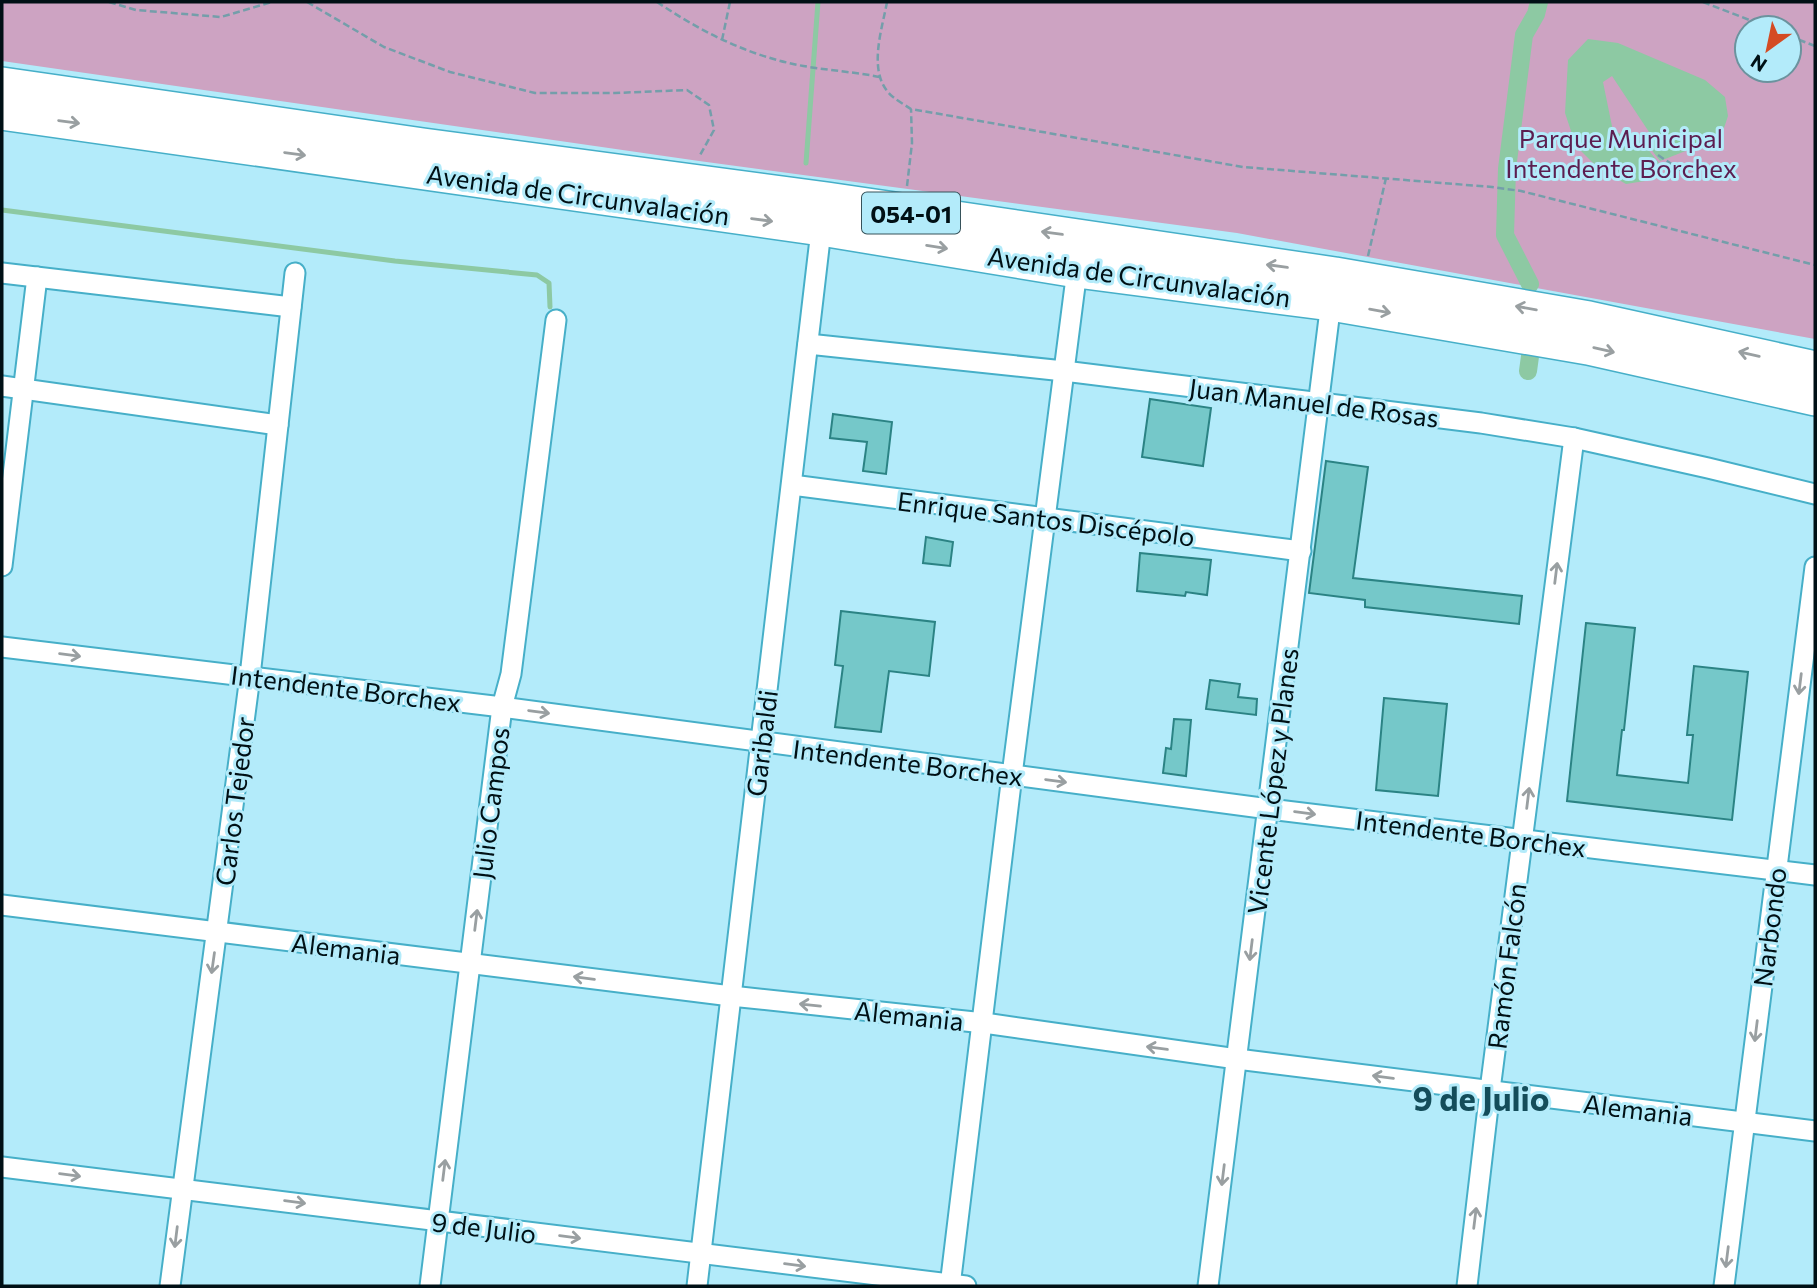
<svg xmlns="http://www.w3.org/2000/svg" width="1817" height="1288" font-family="Commissioner,sans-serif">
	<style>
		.green { fill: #cda3c2; fill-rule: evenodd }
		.water { fill: #8dc9a3 }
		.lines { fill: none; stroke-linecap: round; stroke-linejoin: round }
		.stream { stroke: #8dc9a3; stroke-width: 5 }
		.canal { stroke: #8dc9a3; stroke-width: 18 }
		.building { fill: #75c8c9; stroke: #2b8384; stroke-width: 2 }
		.street-casing { stroke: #46afc8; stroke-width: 23 }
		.highway-casing { stroke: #46afc8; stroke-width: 38 }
		.path { stroke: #749eaa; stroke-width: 2.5; stroke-dasharray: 7 3.5; stroke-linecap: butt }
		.street { stroke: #fff; stroke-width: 19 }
		.highway { stroke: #fff; stroke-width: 35 }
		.oneway { stroke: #999fa1 }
		.labels { text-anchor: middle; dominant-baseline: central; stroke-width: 6; stroke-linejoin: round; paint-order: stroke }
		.shield { fill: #b3ebfa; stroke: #36525a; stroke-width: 2 }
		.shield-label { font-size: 24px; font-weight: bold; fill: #001015 }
		.park-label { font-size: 26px; fill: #5c1e50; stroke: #b3ebfa }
		.street-label { font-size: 26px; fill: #001015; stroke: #b3ebfa }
		.district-label { font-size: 33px; font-weight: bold; fill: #144d5a; stroke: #b3ebfa }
	</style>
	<rect width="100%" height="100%" fill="#b3ebfa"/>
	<path class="green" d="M2,2H1815V339L1237,233L699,161L2,61ZM1747,28H1789V70H1747Z"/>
	<path class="water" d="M1588,39L1618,43L1705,80L1725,97L1728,116L1724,128L1706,143L1660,161L1644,140L1649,132L1612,76L1603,82L1613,131L1642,142L1659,163L1645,181L1626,184L1598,168L1576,146L1565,113L1568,60Z"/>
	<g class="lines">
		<g class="stream">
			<path d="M806,163L818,2"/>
			<path d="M2,210L395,261L537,275L549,283L550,307"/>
		</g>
		<g class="canal">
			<path d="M1530,284L1505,235L1507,169L1524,35L1536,14L1539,2"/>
			<path d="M1528,371L1531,349"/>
		</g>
	</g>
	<g class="building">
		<path d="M1150,399L1211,408L1203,466L1142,457Z"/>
		<path d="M833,414L892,422L886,474L863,471L867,442L830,438Z"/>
		<path d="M1326,461L1368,467L1353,578L1522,596L1519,624L1365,607V600L1309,593Z"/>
		<path d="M926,537L953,542L950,566L923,563Z"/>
		<path d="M1140,553L1211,560L1207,595L1186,592L1185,596L1137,591Z"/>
		<path d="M841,611L935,622L929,676L889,671L881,732L835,727L843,666L835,665Z"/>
		<path d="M1586,623L1635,628L1624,730H1622L1617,775L1688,783L1693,735H1687L1694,666L1748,672L1732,820L1567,801Z"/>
		<path d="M1210,680L1240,684L1238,697L1257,699L1256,715L1206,709Z"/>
		<path d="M1384,698L1447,704L1438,796L1376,790Z"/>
		<path d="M1174,719L1191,720L1186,776L1163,773L1166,748L1171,749Z"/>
	</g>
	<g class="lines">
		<g class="street-casing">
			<g id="street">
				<path d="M2,273L291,307"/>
				<path d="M808,344L1064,371L1481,423L1574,438L1708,468L1815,494"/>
				<path d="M2,386L278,425"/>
				<path d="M792,485L1301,551"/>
				<path d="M2,566L37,277"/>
				<path d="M2,647L502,707L1269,809L1815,875"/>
				<path d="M2,905L731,996L984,1023L1237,1059L1815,1131"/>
				<path d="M2,1167L966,1286"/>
				<path d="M170,1286L250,676L295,273"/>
				<path d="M430,1286L502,707L511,674L556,320"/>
				<path d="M697,1286L822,222"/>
				<path d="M950,1286L1012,775L1077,270"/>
				<path d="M1208,1286L1332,294"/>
				<path d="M1467,1286L1490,1090L1574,438"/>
				<path d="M1724,1286L1815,567"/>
			</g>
		</g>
		<g class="highway-casing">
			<g id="highway">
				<path d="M2,85L423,146L827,200L1335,275L1589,319L1815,369"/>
				<path d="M2,112L821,228L1077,270L1331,303L1588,347L1815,398"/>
			</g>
		</g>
		<g class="path">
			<path d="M109,2L136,10L221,17L272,2"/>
			<path d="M307,2L384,47L450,72L535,93H615L687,90L709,105L714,130L699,157"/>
			<path d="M657,2C697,29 741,52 789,63C818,70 850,71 880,77"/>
			<path d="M887,2C882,30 866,75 893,97C898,101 905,105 911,109L1243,167L1492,187L1521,191L1815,265"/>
			<path d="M1703,2L1770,28"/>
			<path d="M1789,36L1815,46"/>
			<path d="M722,40L730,2"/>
			<path d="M1658,155L1683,172"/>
			<path d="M907,186L912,143L911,109"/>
			<path d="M1368,256L1386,178"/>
		</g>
		<use href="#street" class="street"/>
		<use href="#highway" class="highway"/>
	</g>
	<defs><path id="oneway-shaft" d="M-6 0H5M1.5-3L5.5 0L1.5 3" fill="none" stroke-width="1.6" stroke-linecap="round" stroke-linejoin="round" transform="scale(1.75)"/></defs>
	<g class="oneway">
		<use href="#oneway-shaft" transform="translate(69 122) rotate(8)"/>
		<use href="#oneway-shaft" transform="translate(295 154) rotate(8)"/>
		<use href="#oneway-shaft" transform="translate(762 220) rotate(8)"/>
		<use href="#oneway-shaft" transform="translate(1052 233) rotate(-172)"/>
		<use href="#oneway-shaft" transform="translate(937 247) rotate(9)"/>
		<use href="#oneway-shaft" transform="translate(1277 266) rotate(-172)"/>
		<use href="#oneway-shaft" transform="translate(1526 308) rotate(-170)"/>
		<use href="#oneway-shaft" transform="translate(1380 311) rotate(10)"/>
		<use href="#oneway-shaft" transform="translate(1604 350) rotate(13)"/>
		<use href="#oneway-shaft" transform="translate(1749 354) rotate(-167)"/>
		<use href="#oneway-shaft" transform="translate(1556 573) rotate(-83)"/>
		<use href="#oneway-shaft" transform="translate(70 655) rotate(7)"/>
		<use href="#oneway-shaft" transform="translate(1800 684) rotate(97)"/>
		<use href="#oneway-shaft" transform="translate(539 712) rotate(8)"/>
		<use href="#oneway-shaft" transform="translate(1056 781) rotate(8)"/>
		<use href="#oneway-shaft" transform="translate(1528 798) rotate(-83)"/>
		<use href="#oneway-shaft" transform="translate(1305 813) rotate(7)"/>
		<use href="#oneway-shaft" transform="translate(476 920) rotate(-83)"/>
		<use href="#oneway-shaft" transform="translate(1251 950) rotate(97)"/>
		<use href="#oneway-shaft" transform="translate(213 963) rotate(98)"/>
		<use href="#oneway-shaft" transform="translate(584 978) rotate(-173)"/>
		<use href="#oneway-shaft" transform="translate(810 1005) rotate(-174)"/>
		<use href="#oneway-shaft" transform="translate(1756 1031) rotate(97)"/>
		<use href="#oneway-shaft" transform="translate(1157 1048) rotate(-172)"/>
		<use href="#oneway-shaft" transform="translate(1383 1077) rotate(-173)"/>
		<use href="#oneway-shaft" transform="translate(444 1170) rotate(-83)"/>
		<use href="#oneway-shaft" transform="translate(70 1175) rotate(7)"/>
		<use href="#oneway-shaft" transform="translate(1223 1175) rotate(97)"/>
		<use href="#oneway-shaft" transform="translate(295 1202) rotate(7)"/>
		<use href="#oneway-shaft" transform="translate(1475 1218) rotate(-83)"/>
		<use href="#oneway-shaft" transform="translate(176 1237) rotate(97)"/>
		<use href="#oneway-shaft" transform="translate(570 1237) rotate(7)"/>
		<use href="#oneway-shaft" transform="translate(1727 1257) rotate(97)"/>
		<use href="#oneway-shaft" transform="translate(795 1265) rotate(7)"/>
	</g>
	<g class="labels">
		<rect class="shield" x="862" y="192.5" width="98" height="41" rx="5"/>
		<g class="shield-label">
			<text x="911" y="213">054-01</text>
		</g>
		<g class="park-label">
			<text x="1621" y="137">Parque Municipal<tspan x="1621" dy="30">Intendente Borchex</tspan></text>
		</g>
		<g class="street-label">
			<text transform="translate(578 194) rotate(8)">Avenida de Circunvalación</text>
			<text transform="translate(1139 276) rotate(8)">Avenida de Circunvalación</text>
			<text transform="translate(1314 402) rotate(7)">Juan Manuel de Rosas</text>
			<text transform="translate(1046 518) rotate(7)">Enrique Santos Discépolo</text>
			<text transform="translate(346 688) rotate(7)">Intendente Borchex</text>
			<text transform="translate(761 743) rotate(-83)">Garibaldi</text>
			<text transform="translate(908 762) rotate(7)">Intendente Borchex</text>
			<text transform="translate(1272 781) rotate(-83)">Vicente López y Planes</text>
			<text transform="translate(234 801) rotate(-83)">Carlos Tejedor</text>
			<text transform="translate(490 803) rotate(-83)">Julio Campos</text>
			<text transform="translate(1471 833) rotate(7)">Intendente Borchex</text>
			<text transform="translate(1769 927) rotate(-83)">Narbondo</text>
			<text transform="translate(346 948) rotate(7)">Alemania</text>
			<text transform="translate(1506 966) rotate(-83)">Ramón Falcón</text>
			<text transform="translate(909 1015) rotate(6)">Alemania</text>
			<text transform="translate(1638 1109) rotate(7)">Alemania</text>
			<text transform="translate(484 1227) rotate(7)">9 de Julio</text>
		</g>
		<g class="district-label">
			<text x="1481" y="1097">9 de Julio</text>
		</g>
	</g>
	<rect width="1817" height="1288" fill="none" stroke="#001015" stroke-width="7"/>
	<g transform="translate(1768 49) rotate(213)"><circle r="33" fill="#b3ebfa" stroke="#6b939e" stroke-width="2"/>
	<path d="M0-5L12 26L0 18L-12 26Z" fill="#d44b23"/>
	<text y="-10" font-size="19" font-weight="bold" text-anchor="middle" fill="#001015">N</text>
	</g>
</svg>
